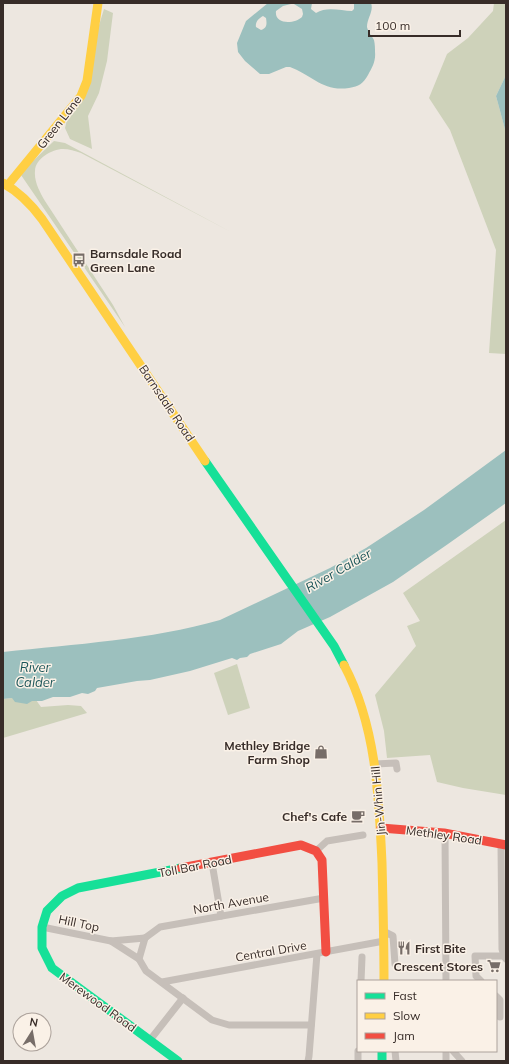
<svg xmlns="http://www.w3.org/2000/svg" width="509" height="1064" font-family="Mulish,sans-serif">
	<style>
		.green { fill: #ced2ba }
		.water { fill: #9cc0be; fill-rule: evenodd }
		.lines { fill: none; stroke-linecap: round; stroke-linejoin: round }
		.street { stroke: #c6bfb9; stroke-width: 7 }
		.fast { stroke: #16e098; stroke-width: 9 }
		.slow { stroke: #ffcf43; stroke-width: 9 }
		.jam { stroke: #f24e42; stroke-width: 9 }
		.labels { text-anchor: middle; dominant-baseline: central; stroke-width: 3; stroke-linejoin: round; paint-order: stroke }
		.street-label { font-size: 12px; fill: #372c28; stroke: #faf1e7 }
		.poi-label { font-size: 12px; font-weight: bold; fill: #372c28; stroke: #faf1e7; text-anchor: end }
		.water-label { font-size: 13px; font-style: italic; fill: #1c5659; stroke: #faf1e7 }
	</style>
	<rect width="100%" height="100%" fill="#ede7e0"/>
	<g class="green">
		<path d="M494,3H506V75L496,96L506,133V354L489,353L496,250L450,130L429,98L447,54L468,38L493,11Z"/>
		<path d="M104,9L113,13L107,61L99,93L88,116L92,149L70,139L65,128L67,120L83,99L96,35Z"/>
		<path d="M54,141L65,143L231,232L81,153C75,151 69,149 63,149C52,149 35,159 35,171C34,182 40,192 45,201L113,305L125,327L21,175L32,162Z"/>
		<path d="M506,520V795L463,788L437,782L430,755L387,758L384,731L375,695L416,646L407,626L420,621L403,593Z"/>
		<path d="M237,664L250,708L228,715L214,673Z"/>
		<path d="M12,698L36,700L41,707L68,705L81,706L87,713L3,738V699Z"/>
	</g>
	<g class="water">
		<path d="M268,3H312L311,9L316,13C327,6 341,11 352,11L354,9V3H371C374,11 367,18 367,27C368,32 372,36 374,40C375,44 375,49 375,52C376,61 372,68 368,75C363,84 359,86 349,88C323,92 312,75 290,67H286L269,74H260L245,61L238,52L237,43L246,21ZM291,4H294L302,9L303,14L302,17C295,24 274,25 276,11L283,6ZM263,16L266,18C267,24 267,28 261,30L256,27C255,22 259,18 263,16Z"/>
		<path d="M506,75V133L496,96Z"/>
		<path d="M506,450V503L448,544L393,582L330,617L298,631L281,644L250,654L247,657L240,658L237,660L232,658L190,671L150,680L137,681L97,688L95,691L88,694L82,693L70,697H53L42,701H32L27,704L15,702L12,698L3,699V652C75,644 150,640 220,620L330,568L366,548L424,510Z"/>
	</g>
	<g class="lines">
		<g class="street">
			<path d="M375,764L396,763L397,769"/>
			<path d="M445,833L446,981"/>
			<path d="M501,844L502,949L504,956L506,959"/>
			<path d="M316,851L327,841L363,835"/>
			<path d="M212,863L221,916"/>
			<path d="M42,927L111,941L145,938"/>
			<path d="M385,932L393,936L395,964"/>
			<path d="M145,938L139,959L146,971L212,1020L229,1025H311"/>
			<path d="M145,938L160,927L324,898"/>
			<path d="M111,941L139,959"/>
			<path d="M361,981L362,957"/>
			<path d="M481,981L476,976L475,956H504"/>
			<path d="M162,982L384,941"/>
			<path d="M496,996L500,1000V1017"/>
			<path d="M150,1040L183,998"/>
			<path d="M395,1051L396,1061"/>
			<path d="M453,1051L462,1061"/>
			<path d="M308,1061L309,1056L317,954"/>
			<path d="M358,1061V1051"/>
			<path d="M446,1061V1051"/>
		</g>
		<g class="fast">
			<path d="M205,461L334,646L344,665"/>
			<path d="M382,1051V1061"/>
			<path d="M178,1061L52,968L42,948V927L47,911L62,896L78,888L181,868"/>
		</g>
		<g class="slow">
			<path d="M3,183C19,192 31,204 42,219L205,461"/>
			<path d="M8,185L81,96L87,81L98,3"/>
			<path d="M344,665C376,725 379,796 382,863C383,902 384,941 384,981"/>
		</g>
		<g class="jam">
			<path d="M381,828L444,833L506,845"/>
			<path d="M181,868L301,845L316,851L322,860L326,952"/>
		</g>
	</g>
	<defs>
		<g id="bus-bare" transform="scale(1.08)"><path d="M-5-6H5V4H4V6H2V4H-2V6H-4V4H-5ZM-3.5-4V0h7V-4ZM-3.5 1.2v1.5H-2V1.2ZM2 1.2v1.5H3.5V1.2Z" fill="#776d68" stroke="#faf1e7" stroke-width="2.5" paint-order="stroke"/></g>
		<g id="shop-bare" transform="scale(1.08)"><path d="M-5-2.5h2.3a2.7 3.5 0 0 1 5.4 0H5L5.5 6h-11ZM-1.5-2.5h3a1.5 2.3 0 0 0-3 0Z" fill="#776d68" stroke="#faf1e7" stroke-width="2.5" paint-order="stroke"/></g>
		<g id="cafe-bare" transform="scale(1.08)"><path d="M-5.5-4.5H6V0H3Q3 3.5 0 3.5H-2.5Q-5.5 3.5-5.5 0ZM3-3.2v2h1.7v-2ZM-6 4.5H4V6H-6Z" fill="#776d68" stroke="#faf1e7" stroke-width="2.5" paint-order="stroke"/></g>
		<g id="restaurant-bare" transform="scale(1.08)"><path d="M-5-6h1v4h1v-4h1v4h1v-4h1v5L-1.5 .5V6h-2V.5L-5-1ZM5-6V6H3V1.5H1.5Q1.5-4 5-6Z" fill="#776d68" stroke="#faf1e7" stroke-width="2.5" paint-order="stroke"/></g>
		<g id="supermarket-bare" transform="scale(1.08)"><path d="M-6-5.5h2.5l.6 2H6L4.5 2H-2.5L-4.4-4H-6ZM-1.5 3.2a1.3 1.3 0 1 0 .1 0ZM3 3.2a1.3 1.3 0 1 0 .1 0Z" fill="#776d68" stroke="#faf1e7" stroke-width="2.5" paint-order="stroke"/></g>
	</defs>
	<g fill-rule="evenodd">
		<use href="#bus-bare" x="79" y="260"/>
		<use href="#shop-bare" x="321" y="752"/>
		<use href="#cafe-bare" x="358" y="816"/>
		<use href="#restaurant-bare" x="404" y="948"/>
		<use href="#supermarket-bare" x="494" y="966"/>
	</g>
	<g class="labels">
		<g class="street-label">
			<text transform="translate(59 122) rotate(-52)">Green Lane</text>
			<text transform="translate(167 403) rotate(56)">Barnsdale Road</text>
			<text transform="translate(378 801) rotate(-95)">Jin-Whin Hill</text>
			<text transform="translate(444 835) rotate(8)">Methley Road</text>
			<text transform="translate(195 866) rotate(-11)">Toll Bar Road</text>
			<text transform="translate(231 903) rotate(-10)">North Avenue</text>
			<text transform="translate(79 923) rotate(12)">Hill Top</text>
			<text transform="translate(271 951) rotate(-10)">Central Drive</text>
			<text transform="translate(98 1002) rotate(36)">Merewood Road</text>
		</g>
		<g class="poi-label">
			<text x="90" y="253" text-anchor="start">Barnsdale Road<tspan x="90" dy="14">Green Lane</tspan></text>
			<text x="310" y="745">Methley Bridge<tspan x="310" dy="14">Farm Shop</tspan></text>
			<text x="347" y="816">Chef's Cafe</text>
			<text x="415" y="948" text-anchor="start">First Bite</text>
			<text x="483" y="966">Crescent Stores</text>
		</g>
		<g class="water-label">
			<text transform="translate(338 570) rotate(-30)">River Calder</text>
			<text x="35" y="667">River<tspan x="35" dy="15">Calder</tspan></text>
		</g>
	</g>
	<rect width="509" height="1064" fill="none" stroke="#372c28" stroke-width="8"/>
	<rect x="357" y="980" width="140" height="72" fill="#faf1e7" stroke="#aca29b"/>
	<rect x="365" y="993" width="20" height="6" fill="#16e098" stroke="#aca29b"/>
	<text x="393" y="1000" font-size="12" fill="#372c28">Fast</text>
	<rect x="365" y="1013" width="20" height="6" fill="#ffcf43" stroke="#aca29b"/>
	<text x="393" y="1020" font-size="12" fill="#372c28">Slow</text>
	<rect x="365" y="1033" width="20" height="6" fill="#f24e42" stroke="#aca29b"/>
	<text x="393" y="1040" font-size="12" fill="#372c28">Jam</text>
	<g transform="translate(32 1032) rotate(11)"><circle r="19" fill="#faf1e7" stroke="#aca29b"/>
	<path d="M0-3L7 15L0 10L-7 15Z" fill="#776d68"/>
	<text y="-6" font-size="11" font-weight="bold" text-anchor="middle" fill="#372c28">N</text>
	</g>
	<path d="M369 30v6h91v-6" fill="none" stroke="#372c28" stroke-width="2"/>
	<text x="375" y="30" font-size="12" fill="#372c28" stroke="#faf1e7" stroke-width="3" paint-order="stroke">100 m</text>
</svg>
